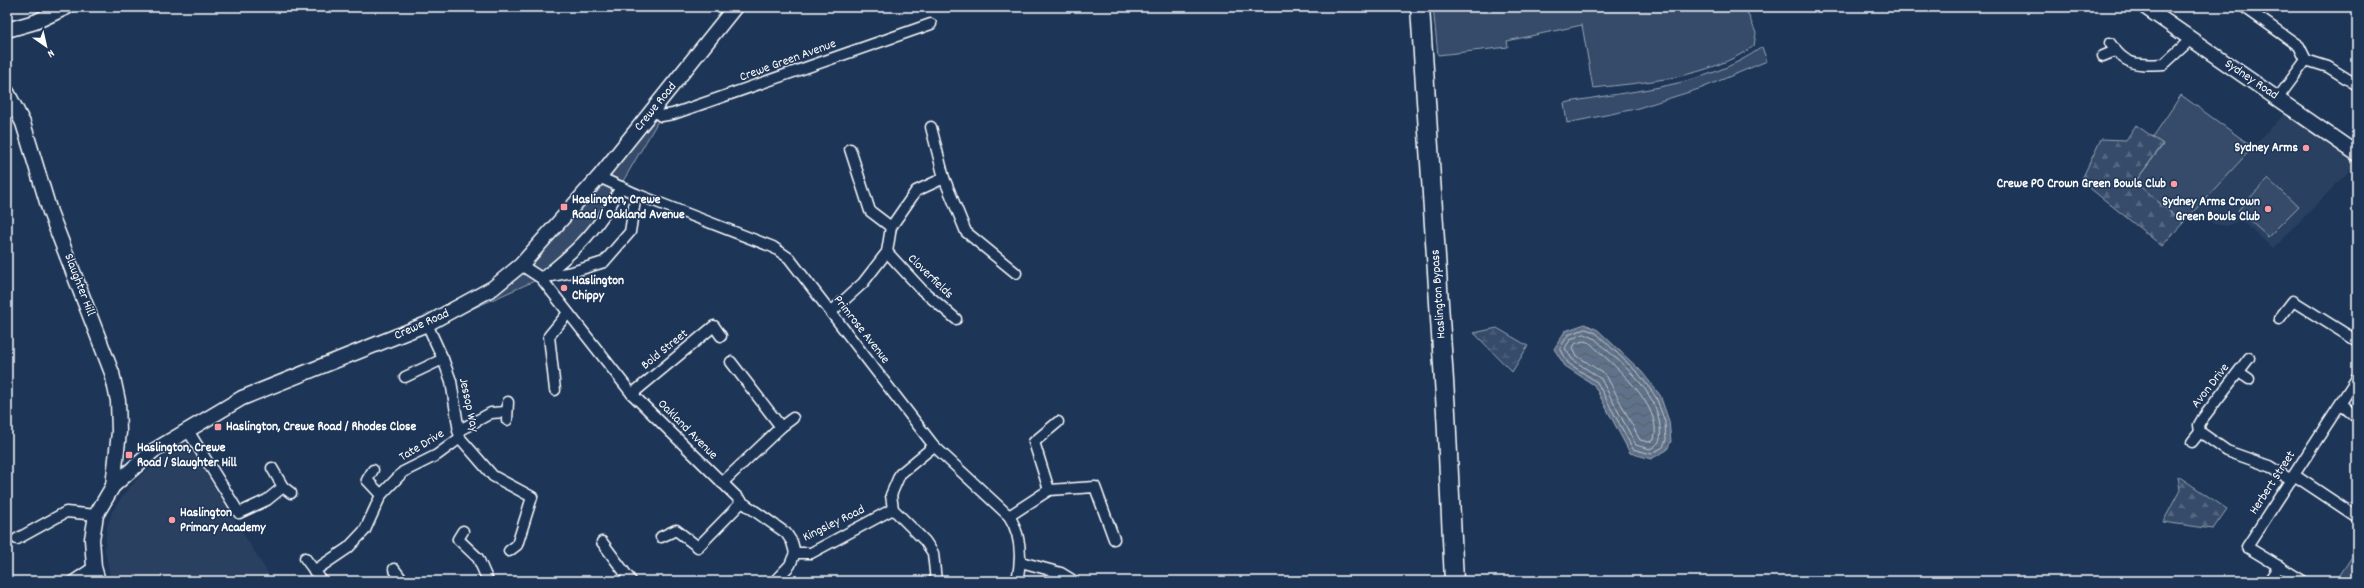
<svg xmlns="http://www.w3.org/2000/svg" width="2364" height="588" font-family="Dekko,sans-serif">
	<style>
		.built { fill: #2a4161 }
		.green { fill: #364b69; stroke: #9aa5b4 }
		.forest { fill: url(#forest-firs); stroke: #9aa5b4 }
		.wetland { fill: url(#wetland-marsh); stroke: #9aa5b4 }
		.water { fill: url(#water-waves); stroke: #a0aab8 }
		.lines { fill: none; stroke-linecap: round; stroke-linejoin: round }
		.shore { stroke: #c0c7d0; stroke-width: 1 }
		.street-casing { stroke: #fff; stroke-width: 13 }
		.secondary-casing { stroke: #fff; stroke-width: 17 }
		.highway-casing { stroke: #fff; stroke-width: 21 }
		.street { stroke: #1d3557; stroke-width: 10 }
		.secondary { stroke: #1d3557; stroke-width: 14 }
		.highway { stroke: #1d3557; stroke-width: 18 }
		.poi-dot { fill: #ff9aa2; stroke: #1d3557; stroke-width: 1.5 }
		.labels { text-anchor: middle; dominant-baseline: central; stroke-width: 3; stroke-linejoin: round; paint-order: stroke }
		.street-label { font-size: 13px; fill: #fff; stroke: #1d3557 }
		.poi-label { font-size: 13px; font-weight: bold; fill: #fff; stroke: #1d3557; text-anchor: start }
	</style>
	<defs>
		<pattern id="forest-firs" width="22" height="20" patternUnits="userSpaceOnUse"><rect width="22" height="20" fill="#364b69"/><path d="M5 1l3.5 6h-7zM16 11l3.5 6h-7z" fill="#546680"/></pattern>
		<pattern id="wetland-marsh" width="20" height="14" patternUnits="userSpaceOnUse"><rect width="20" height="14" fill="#364b69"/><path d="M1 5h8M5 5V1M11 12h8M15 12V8" fill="none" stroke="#546680"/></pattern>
		<pattern id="water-waves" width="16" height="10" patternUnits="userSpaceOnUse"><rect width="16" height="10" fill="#617289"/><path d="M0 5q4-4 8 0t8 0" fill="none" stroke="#555d67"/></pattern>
	</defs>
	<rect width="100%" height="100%" fill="#1d3557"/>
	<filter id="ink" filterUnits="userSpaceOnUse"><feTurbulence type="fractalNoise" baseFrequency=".025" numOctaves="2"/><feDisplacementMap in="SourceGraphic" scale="8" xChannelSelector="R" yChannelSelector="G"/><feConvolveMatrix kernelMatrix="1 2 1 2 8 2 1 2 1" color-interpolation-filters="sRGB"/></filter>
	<g filter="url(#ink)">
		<g class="built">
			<path d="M2285,113L2356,164L2273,249L2241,219L2227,226L2213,224L2195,209Z"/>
			<path d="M187,444L273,581H111L105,550L107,528L112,512L124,494L140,476L165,457Z"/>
		</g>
		<g class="green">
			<path d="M1433,7H1745L1756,33L1754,46C1708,78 1647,82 1593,88L1582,25L1507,41L1508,47L1438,55Z"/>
			<path d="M1762,47L1767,61L1702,88L1635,109L1567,123L1564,103C1630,90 1706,88 1762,47Z"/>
			<path d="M2181,95L2253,147L2183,223L2135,182L2163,145L2153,137Z"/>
			<path d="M654,111L661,116L622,183L601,178L615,193L605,216L541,278L429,328L493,288Z"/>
			<path d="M2268,179L2298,207L2268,237L2238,210Z"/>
			<path d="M2357,549V581H2336Z"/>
		</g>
		<g class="forest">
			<path d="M2136,125L2163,144L2135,182L2183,223L2162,246L2081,181L2101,139L2126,140Z"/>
			<path d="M2178,476L2227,509L2213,529L2163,522L2180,490Z"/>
		</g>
		<path class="wetland" d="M1497,328L1528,346L1512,372L1474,333Z"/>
		<path class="water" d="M1585,324L1598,330L1642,372L1660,395L1669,421L1671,441L1667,450L1651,459L1630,453L1594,385L1565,366L1554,349L1565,331Z"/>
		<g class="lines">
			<g class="shore">
				<path d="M1586,329L1596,333L1639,374L1656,397L1665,422L1666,440L1663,447L1651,454L1633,449L1597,382L1568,363L1560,348L1568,335Z"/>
				<path d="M1585,334L1594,338C1619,362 1657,389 1660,427C1661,439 1661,443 1650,449L1636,445L1601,379L1572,359L1565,348L1571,339Z"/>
				<path d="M1584,341L1590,343C1612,364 1664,405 1654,440L1649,442L1640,440L1606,375L1576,355L1573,348L1575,344Z"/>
			</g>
			<g class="street-casing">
				<g id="street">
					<path d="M2244,7L2299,46L2306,60"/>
					<path d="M2110,43C2126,67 2138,65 2164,64L2190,40"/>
					<path d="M2103,56L2115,51"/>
					<path d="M2278,98L2306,60L2328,67L2357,85"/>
					<path d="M654,111L661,116L673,114L931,24"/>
					<path d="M931,127L944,178"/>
					<path d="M850,149L870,211L891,227"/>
					<path d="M599,177L636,194L773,247L789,258L934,446L1009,516C1022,536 1022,558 1017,581"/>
					<path d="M887,252L922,290L956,319"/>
					<path d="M521,265L541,278L632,394L742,502L786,533L792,542L795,553"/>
					<path d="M543,277C580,247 598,230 621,187"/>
					<path d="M541,278L572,272L604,262L630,232L636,194"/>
					<path d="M831,312L863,283L887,252L891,227L916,191L944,178L966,232L1016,273"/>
					<path d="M2279,319L2293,301L2357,341"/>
					<path d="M427,324L443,359L451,381L460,438L493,476L532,497L517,545L509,551"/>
					<path d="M2249,358L2203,418L2199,425L2200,432L2227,451L2269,466L2291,480"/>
					<path d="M731,362L781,427"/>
					<path d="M2239,372L2249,379"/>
					<path d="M405,377L443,359"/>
					<path d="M555,390L549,336L568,313"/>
					<path d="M632,394L714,326L721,336"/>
					<path d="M2341,404L2357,418"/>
					<path d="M507,420L508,402"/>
					<path d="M187,429L239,513L267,500L283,487"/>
					<path d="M458,431L491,413L506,412"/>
					<path d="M2192,442L2200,432"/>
					<path d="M934,446L900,474L891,495L893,509L925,541L933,553L936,581"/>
					<path d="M272,468L283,487L291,493"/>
					<path d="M373,470L367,480L381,495"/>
					<path d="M2294,475L2357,517"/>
					<path d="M722,483L781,427L793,418"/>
					<path d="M1049,490L1034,442L1058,422"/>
					<path d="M1009,516L1049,490L1095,487L1114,539"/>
					<path d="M463,531L458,539L478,558L488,581"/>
					<path d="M661,537L676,530L698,547L742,502"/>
					<path d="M17,539L66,512L96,515"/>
					<path d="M602,542L631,581"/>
					<path d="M305,558L322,581"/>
					<path d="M1021,562L1061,573L1074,581"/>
					<path d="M394,569L403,581"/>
					<path d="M314,571L348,548L365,530L381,495L403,472L437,455L460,438"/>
					<path d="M73,581L94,567"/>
					<path d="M775,581L790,565L795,553H811L893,509"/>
					<path d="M2269,581L2279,566"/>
					<path d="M2303,581L2247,547L2357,378"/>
				</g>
			</g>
			<g class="secondary-casing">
				<g id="secondary">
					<path d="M2145,7L2357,154"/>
					<path d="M7,30L35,22L67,7"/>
					<path d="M7,92L23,123L50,212L112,373L118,401L119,432L113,486"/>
					<path d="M98,581L94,567L92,539L96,515L113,486L153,451L242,398L427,324L493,288L521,265L599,177L735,7"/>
				</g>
			</g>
			<g class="highway-casing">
				<path id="highway" d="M1420,7L1446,412L1454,581"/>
			</g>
			<use href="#street" class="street"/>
			<use href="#secondary" class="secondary"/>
			<use href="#highway" class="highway"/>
		</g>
	</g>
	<g class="poi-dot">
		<circle cx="2306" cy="148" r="4"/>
		<circle cx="2174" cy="184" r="4"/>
		<rect x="560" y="203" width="8" height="8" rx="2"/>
		<circle cx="2268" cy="209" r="4"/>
		<circle cx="564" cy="288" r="4"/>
		<rect x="214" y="423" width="8" height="8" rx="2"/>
		<rect x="125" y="451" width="8" height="8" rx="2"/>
		<circle cx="172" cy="520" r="4"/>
	</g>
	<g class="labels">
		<g class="street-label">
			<text transform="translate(788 61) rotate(-20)">Crewe Green Avenue</text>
			<text transform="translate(2251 80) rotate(34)">Sydney Road</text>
			<text transform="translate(656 107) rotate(-51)">Crewe Road</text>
			<text transform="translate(930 277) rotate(44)">Cloverfields</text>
			<text transform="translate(79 285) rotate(69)">Slaughter Hill</text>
			<text transform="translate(1439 294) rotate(-94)">Haslington Bypass</text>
			<text transform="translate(422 325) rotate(-24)">Crewe Road</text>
			<text transform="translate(861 330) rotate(52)">Primrose Avenue</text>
			<text transform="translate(665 350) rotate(-39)">Bold Street</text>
			<text transform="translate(2211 386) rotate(-52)">Avon Drive</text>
			<text transform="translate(468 405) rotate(78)">Jessop Way</text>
			<text transform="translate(687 430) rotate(45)">Oakland Avenue</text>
			<text transform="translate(422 446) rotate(-31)">Tate Drive</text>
			<text transform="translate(2273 483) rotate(-57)">Herbert Street</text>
			<text transform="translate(834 524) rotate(-26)">Kingsley Road</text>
		</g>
		<g class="poi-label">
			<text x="2298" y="148" text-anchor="end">Sydney Arms</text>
			<text x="2166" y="184" text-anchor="end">Crewe PO Crown Green Bowls Club</text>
			<text x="572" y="200">Haslington, Crewe<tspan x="572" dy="15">Road / Oakland Avenue</tspan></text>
			<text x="2260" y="202" text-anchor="end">Sydney Arms Crown<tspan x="2260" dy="15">Green Bowls Club</tspan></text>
			<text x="572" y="281">Haslington<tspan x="572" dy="15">Chippy</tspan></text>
			<text x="226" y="427">Haslington, Crewe Road / Rhodes Close</text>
			<text x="137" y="448">Haslington, Crewe<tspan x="137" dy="15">Road / Slaughter Hill</tspan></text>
			<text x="180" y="513">Haslington<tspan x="180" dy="15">Primary Academy</tspan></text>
		</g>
	</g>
	<rect width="2364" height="588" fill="none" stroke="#1d3557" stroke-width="24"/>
	<rect x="12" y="12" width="2340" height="564" fill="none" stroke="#fff" stroke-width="1.5" filter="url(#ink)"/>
	<g transform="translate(46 46) rotate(146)" stroke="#1d3557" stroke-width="3" paint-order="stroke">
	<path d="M0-3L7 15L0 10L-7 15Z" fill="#ffffff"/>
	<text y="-6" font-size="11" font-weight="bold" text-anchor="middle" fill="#ffffff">N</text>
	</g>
</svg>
